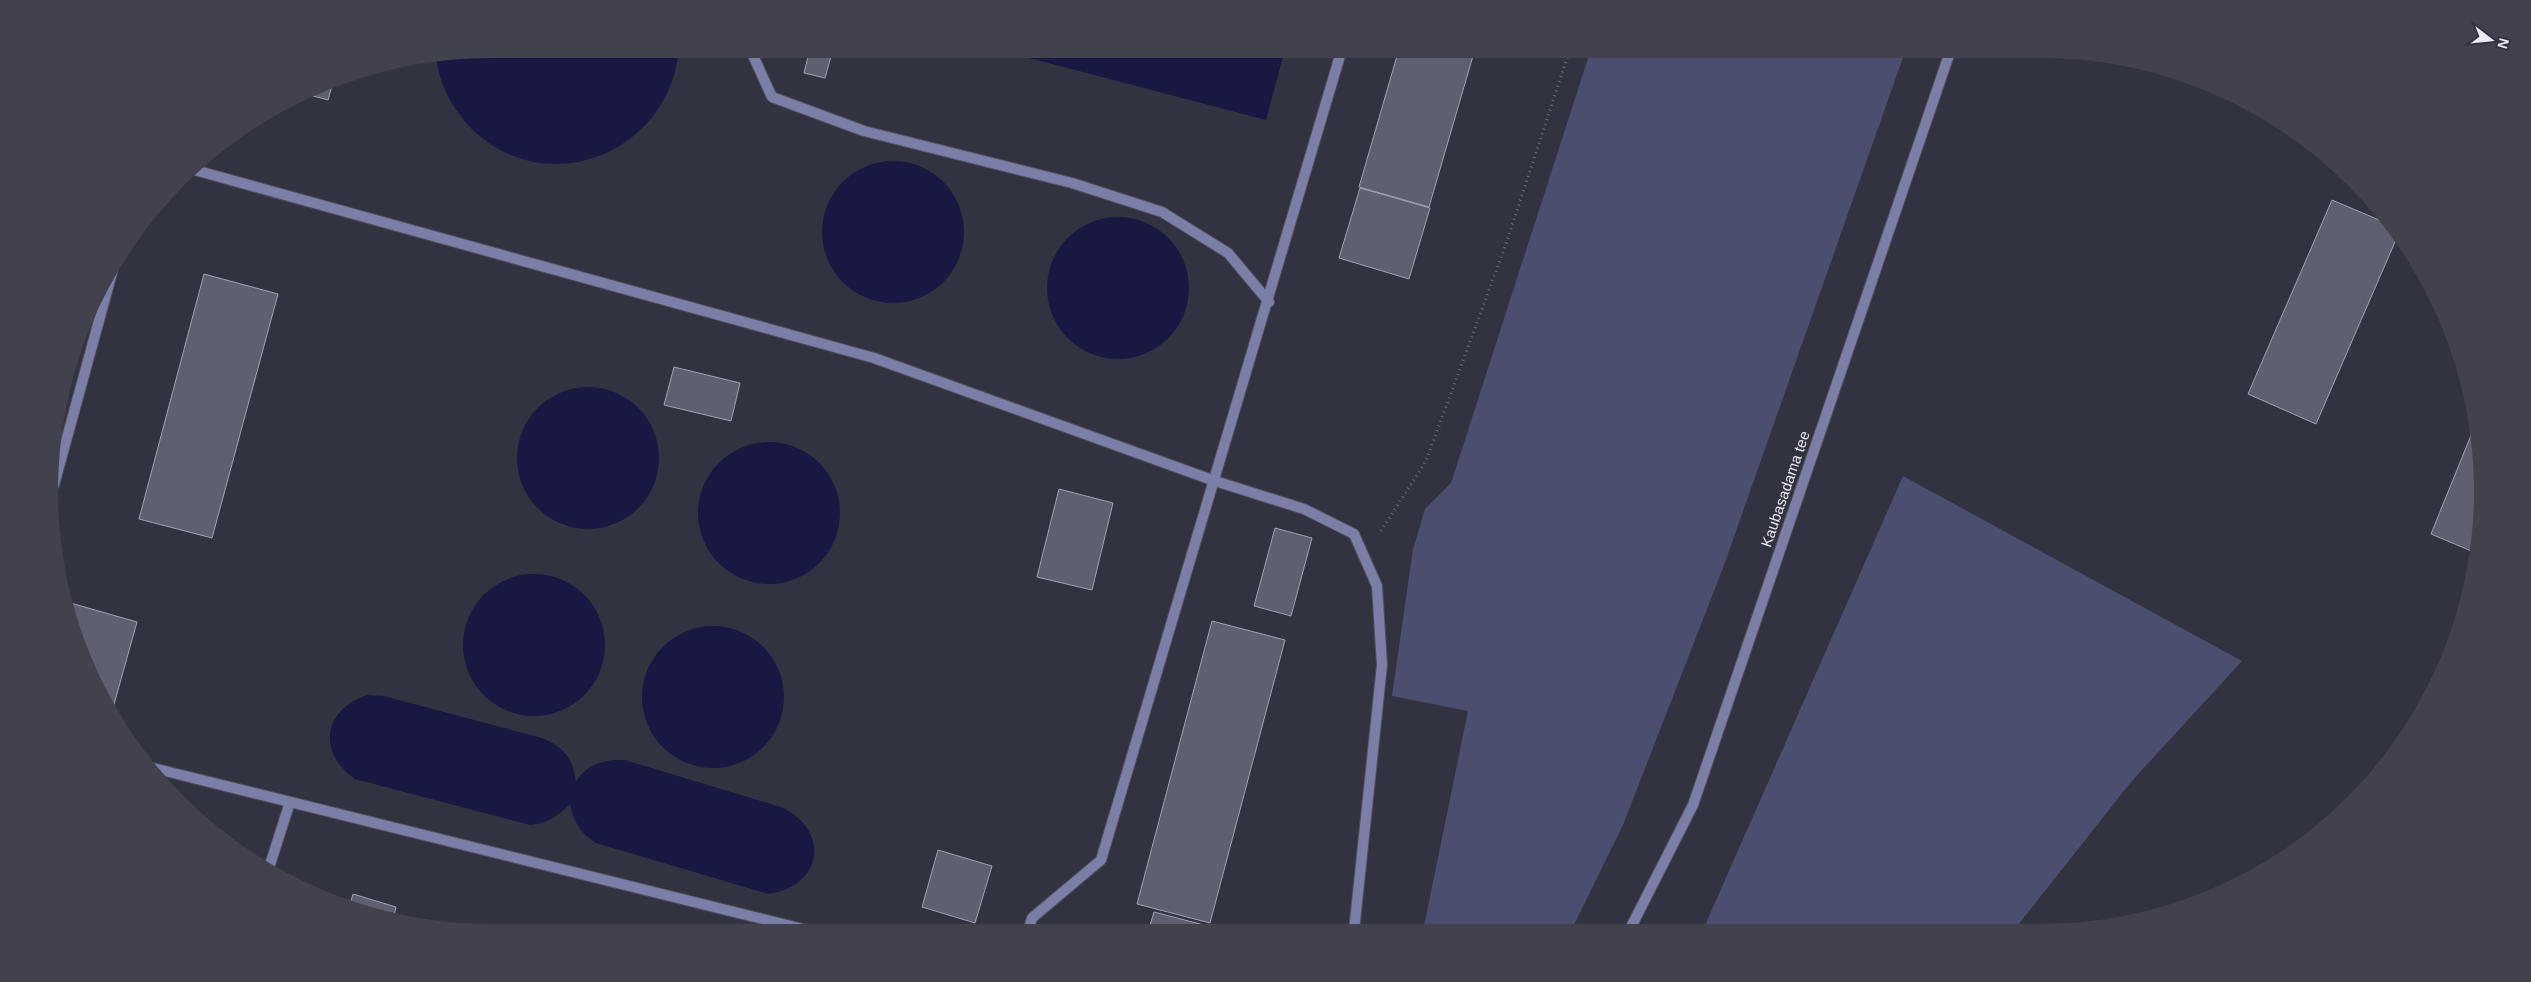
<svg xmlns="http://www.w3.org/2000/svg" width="2531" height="982" font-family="Arial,sans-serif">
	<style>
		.green { fill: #4b4e6f }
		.water { fill: #191842 }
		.building { fill: #5e606f; stroke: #a1a3b3 }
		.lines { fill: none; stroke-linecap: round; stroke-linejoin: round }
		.lane-casing { stroke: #4f505c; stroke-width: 12 }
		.street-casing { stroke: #4f505c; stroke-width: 12 }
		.path { stroke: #6b6c77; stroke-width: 3; stroke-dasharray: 1 4; stroke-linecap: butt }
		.lane { stroke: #7b7ea7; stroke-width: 10 }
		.street { stroke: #7b7ea7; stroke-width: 10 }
		.labels { text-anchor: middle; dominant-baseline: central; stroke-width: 4; stroke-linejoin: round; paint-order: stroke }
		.street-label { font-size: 15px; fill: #e8e9f1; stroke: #323340 }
	</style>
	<rect width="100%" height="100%" fill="#323340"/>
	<g class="green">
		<path d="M1591,49H1906L1723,568L1623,825L1571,931H1423L1468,711L1392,696L1413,549L1425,509L1451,483Z"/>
		<path d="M1903,476L2242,661L2131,782L2014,930H1703Z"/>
	</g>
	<g class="water">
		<path d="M491,49H679C669,155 543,204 468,125C451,106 439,83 436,58Z"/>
		<path d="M995,49H1285L1266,120Z"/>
		<circle cx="893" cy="232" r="71"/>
		<circle cx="1118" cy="288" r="71"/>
		<circle cx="588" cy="458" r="71"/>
		<circle cx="769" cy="513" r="71"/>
		<circle cx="534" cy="645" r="71"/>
		<circle cx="713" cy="697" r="71"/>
		<path d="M367,695L384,696L542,738C565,748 573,758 576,782C587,764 603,759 625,760L781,807C831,830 823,887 768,894L596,843C580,832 574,823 570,804C557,817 548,823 530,825L355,779C317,752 323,710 367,695Z"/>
	</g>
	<g class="building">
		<path d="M810,49H833L825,78L804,73Z"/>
		<path d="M1399,49H1475L1429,207L1359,187Z"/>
		<path d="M334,79L328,100L302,93Z"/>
		<path d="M1360,188L1430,208L1409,279L1339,258Z"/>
		<path d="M2332,200L2391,225L2398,235L2316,424L2248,394Z"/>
		<path d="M204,274L278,294L212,538L139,519Z"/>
		<path d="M674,367L740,383L731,421L664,405Z"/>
		<path d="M2476,423L2478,434L2481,520L2476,553L2431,534Z"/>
		<path d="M1059,489L1113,503L1092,590L1037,577Z"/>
		<path d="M1275,528L1312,538L1291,616L1254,606Z"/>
		<path d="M67,602L137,622L111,715L82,660Z"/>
		<path d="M1212,621L1285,640L1210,923L1137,904Z"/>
		<path d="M938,850L992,866L975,923L922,907Z"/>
		<path d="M353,894L396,907L393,920L376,918L349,908Z"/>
		<path d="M1154,912L1227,931H1226L1148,932Z"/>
	</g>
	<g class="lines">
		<g class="lane-casing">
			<g id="lane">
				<path d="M750,49L772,97L864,131L1072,183L1162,212L1228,253L1269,302"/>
				<path d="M191,169L874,358L1215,481L1304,509L1354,534L1377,586L1382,665L1354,931"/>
				<path d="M54,485L115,262"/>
				<path d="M153,768L815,932"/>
				<path d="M268,871L290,802"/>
				<path d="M1028,932L1032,918L1101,860L1342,49"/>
			</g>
		</g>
		<g class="street-casing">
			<path id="street" d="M1629,931L1693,805L1951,49"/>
		</g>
		<path class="path" d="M1381,531L1426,461L1506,244L1570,49"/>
		<use href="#lane" class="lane"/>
		<use href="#street" class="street"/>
	</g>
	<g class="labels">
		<g class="street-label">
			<text transform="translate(1785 489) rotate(-71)">Kaubasadama tee</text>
		</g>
	</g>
	<path d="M0 0H2531V982H0ZM491 58H2041A433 433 0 0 1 2474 491V491A433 433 0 0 1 2041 924H491A433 433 0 0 1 58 491V491A433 433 0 0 1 491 58Z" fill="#41424e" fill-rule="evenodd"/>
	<g transform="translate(2491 40) rotate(106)" stroke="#323340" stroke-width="4" paint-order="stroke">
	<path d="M0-4L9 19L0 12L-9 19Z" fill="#e8e9f1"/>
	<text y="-8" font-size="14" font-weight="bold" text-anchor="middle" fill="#e8e9f1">N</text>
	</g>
</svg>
